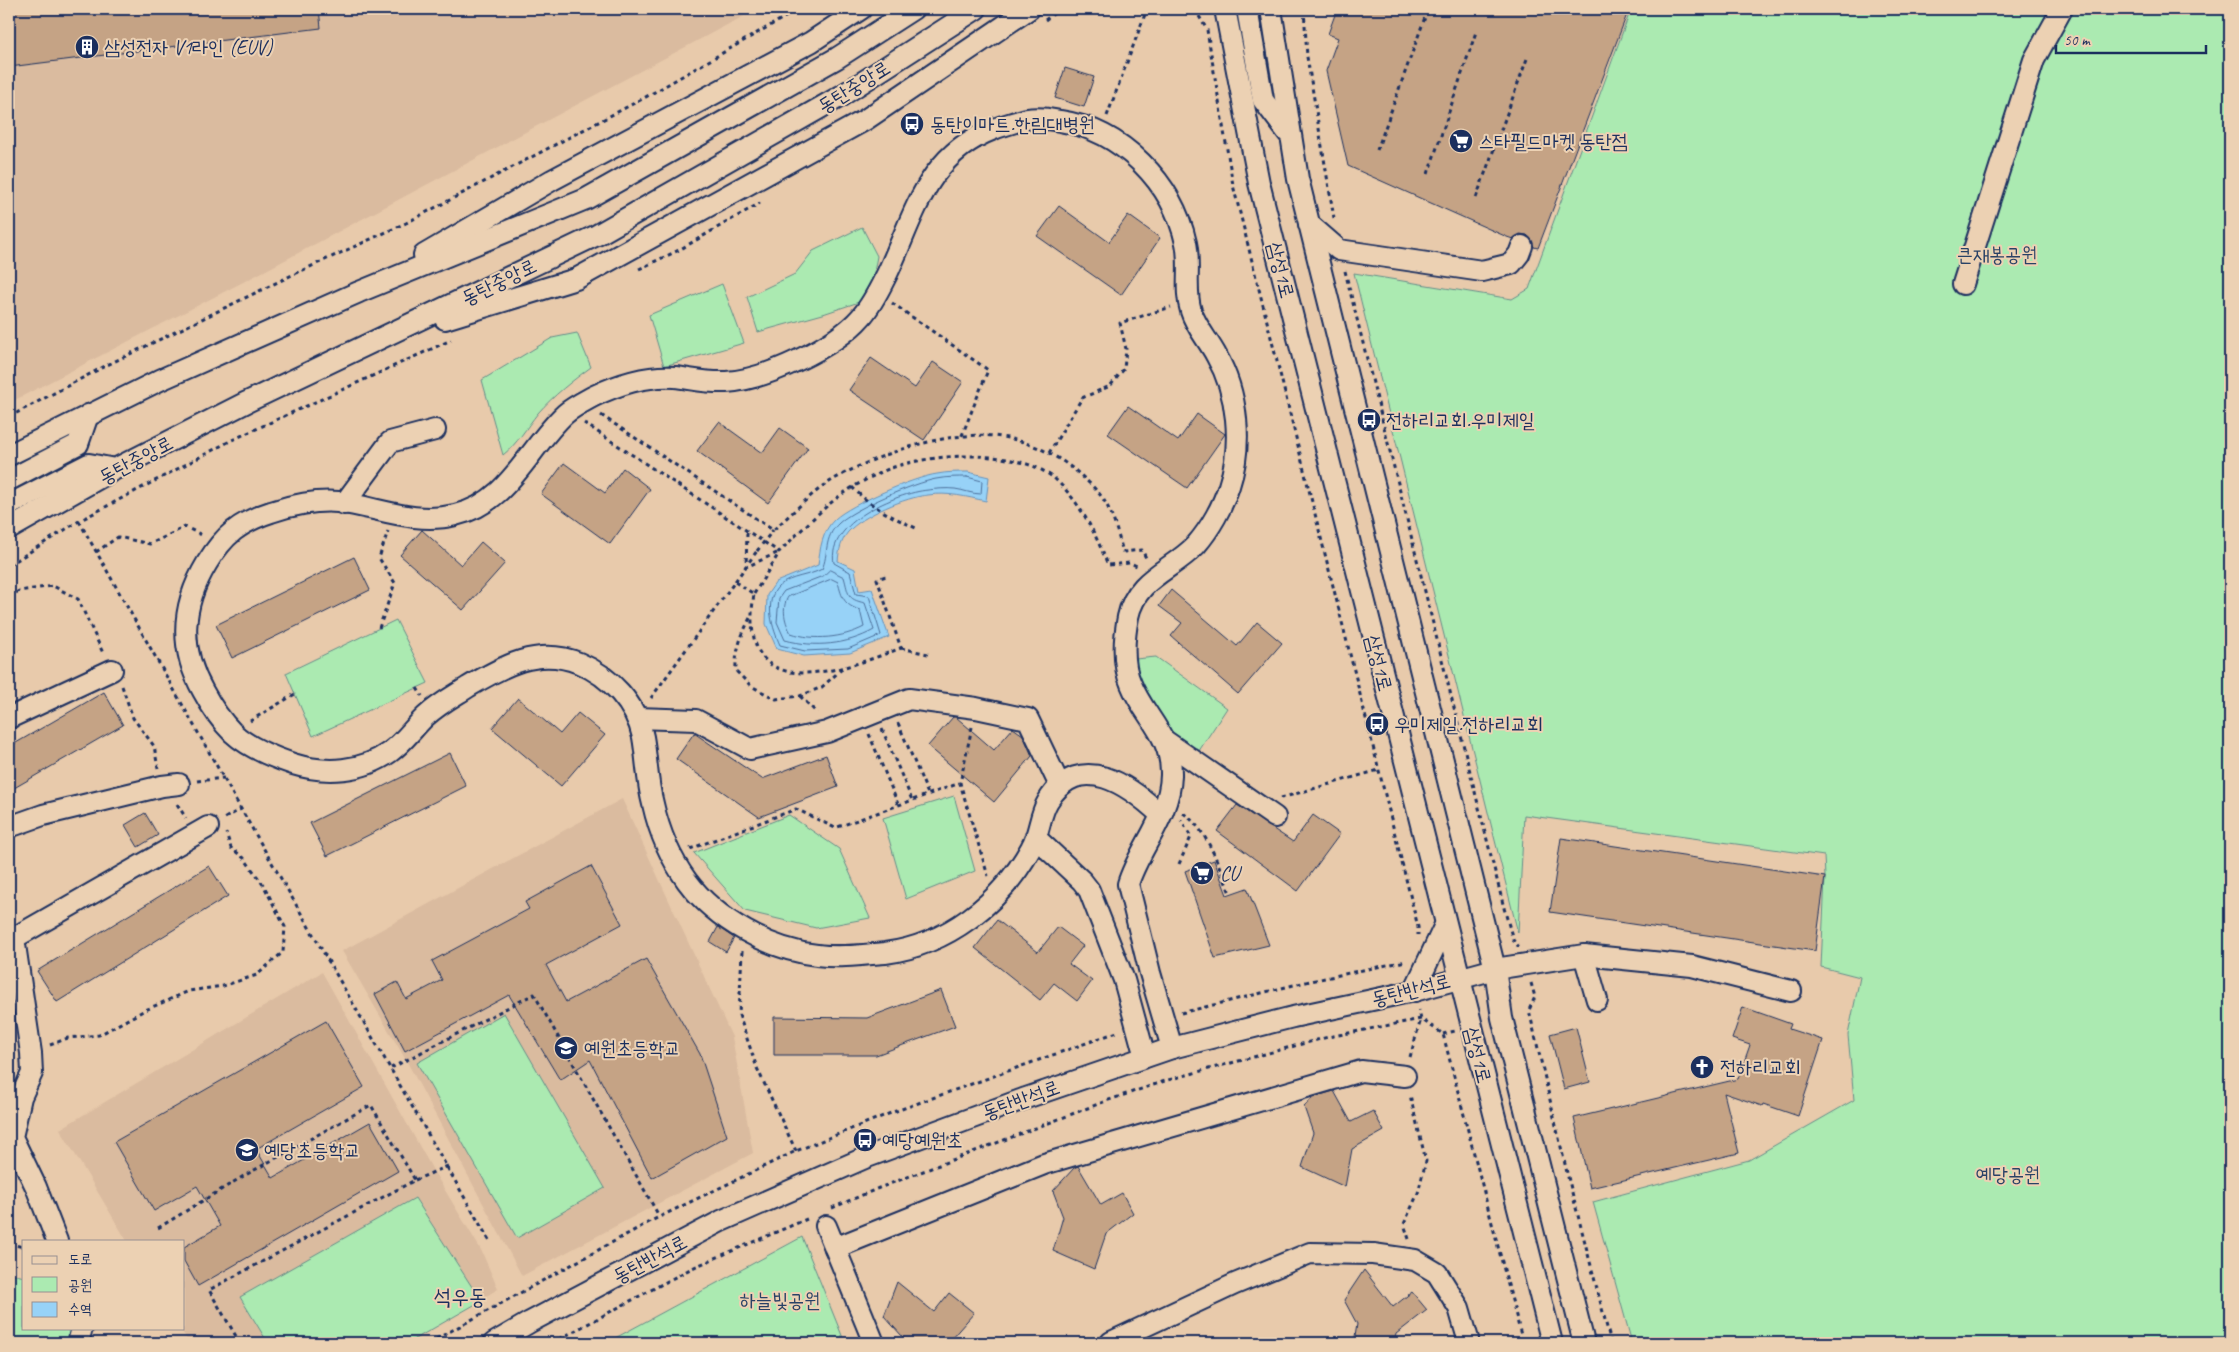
<svg xmlns="http://www.w3.org/2000/svg" width="2239" height="1352" font-family="Caveat,'Poor Story',sans-serif">
	<style>
		.built { fill: #dabb9f }
		.green { fill: #abeab1; stroke: #638c88 }
		.water { fill: #97d2f7; stroke: #6591ba }
		.lines { fill: none; stroke-linecap: round; stroke-linejoin: round }
		.shore { stroke: #4d709b; stroke-width: 1 }
		.building { fill: #c5a385; stroke: #1b2f5e }
		.minor-casing { stroke: #1b2f5e; stroke-width: 24 }
		.path { stroke: #1b2f5e; stroke-width: 3; stroke-dasharray: 4 4; stroke-linecap: butt }
		.minor { stroke: #ecd1b3; stroke-width: 20 }
		.path-bridge { stroke: #1b2f5e; stroke-width: 3; stroke-dasharray: 4 4; stroke-linecap: butt }
		.labels { text-anchor: middle; dominant-baseline: central; stroke-width: 4; stroke-linejoin: round; paint-order: stroke }
		.poi-label { font-size: 20px; fill: #1b2f5e; stroke: #ecd1b3; text-anchor: start }
		.street-label { font-size: 20px; fill: #1b2f5e; stroke: #ecd1b3 }
		.park-label { font-size: 20px; fill: #294266; stroke: #ecd1b3 }
		.quarter-label { font-size: 22px; fill: #1b2f5e; stroke: #ecd1b3 }
	</style>
	<rect width="100%" height="100%" fill="#e8caab"/>
	<filter id="ink" filterUnits="userSpaceOnUse"><feTurbulence type="fractalNoise" baseFrequency=".02" numOctaves="2"/><feDisplacementMap in="SourceGraphic" scale="10" xChannelSelector="R" yChannelSelector="G"/><feConvolveMatrix kernelMatrix="1 2 1 2 8 2 1 2 1" color-interpolation-filters="sRGB"/></filter>
	<g filter="url(#ink)">
		<g class="built">
			<path d="M9,9H757L270,268L9,403Z"/>
			<path d="M622,799L732,1037L753,1153L522,1276L406,1060L342,951Z"/>
			<path d="M322,972L434,1172L481,1250L498,1289L408,1343H189L180,1328H184V1241H127L60,1129Z"/>
		</g>
		<g class="green">
			<path d="M1631,9H2230V1343H1632L1593,1202L1749,1160L1854,1100L1848,1035L1860,977L1821,967L1825,877L1824,856L1524,815L1518,933L1354,273L1512,299L1529,289Z"/>
			<path d="M862,227L877,256L873,278L859,302L823,314L758,332L747,297L795,274L813,251Z"/>
			<path d="M722,284L744,343L664,366L649,315Z"/>
			<path d="M577,333L591,367C572,381 554,395 538,413C526,428 518,443 503,455L482,380L552,338Z"/>
			<path d="M396,620L428,683L313,736L286,673Z"/>
			<path d="M1156,657L1227,708L1193,760L1164,740L1125,660Z"/>
			<path d="M954,796L975,871L906,899L883,818Z"/>
			<path d="M789,815L839,849L870,918L816,928L745,911L694,853Z"/>
			<path d="M504,1013L605,1188L517,1238L417,1063Z"/>
			<path d="M415,1198L481,1301L408,1343H268L240,1297Z"/>
			<path d="M802,1237L845,1343H606Z"/>
			<path d="M9,1273L24,1277V1328H70L67,1343H9Z"/>
		</g>
		<path class="water" d="M968,472L989,477L986,501C967,497 948,492 928,495C906,497 863,515 848,532C841,541 839,550 838,561L855,569L859,591L872,589L889,637L850,653L804,656L777,649L766,624L767,595L776,582L818,565C820,549 822,531 835,519C851,504 915,477 937,474C947,472 958,472 968,472Z"/>
		<g class="lines">
			<g class="shore">
				<path d="M967,477L982,481L981,494C972,494 963,490 955,489C946,488 936,489 928,490C896,493 826,523 834,563L850,572L856,594L869,596L881,635L848,649L805,651L780,645C773,629 763,601 779,586C790,576 810,576 822,569C829,554 823,538 839,523C855,508 914,483 936,479C946,477 957,477 967,477Z"/>
				<path d="M830,570L844,577C849,594 846,599 865,603L874,630C847,645 815,648 785,640L777,622L779,598L784,591L823,576Z"/>
				<path d="M832,579L838,582C842,598 844,605 860,610L864,627C843,638 814,641 791,633C785,623 781,608 788,597Z"/>
			</g>
		</g>
		<g class="building">
			<path d="M9,9H319L321,28L9,67Z"/>
			<path d="M1337,9H1629L1538,248L1534,247L1531,239L1527,235L1520,234L1513,239L1507,237L1348,166L1326,71L1338,38L1328,34Z"/>
			<path d="M1065,68L1094,77L1084,107L1055,98Z"/>
			<path d="M1059,206L1109,242L1128,215L1160,238L1121,295L1037,236Z"/>
			<path d="M871,358L915,388L933,362L963,382L924,440L849,390Z"/>
			<path d="M1128,406L1178,441L1197,414L1225,434L1187,488L1108,434Z"/>
			<path d="M719,422L762,453L780,428L808,448L768,503L697,451Z"/>
			<path d="M564,463L605,493L623,468L650,489L610,544L541,494Z"/>
			<path d="M422,530L461,565L481,542L505,563L463,610L400,555Z"/>
			<path d="M354,557L370,590L232,658L216,625Z"/>
			<path d="M1171,590L1237,646L1257,622L1282,643L1238,694L1171,636L1182,623L1159,606Z"/>
			<path d="M104,692L123,725L9,791V747Z"/>
			<path d="M518,698L560,734L578,713L605,735L561,786L492,728Z"/>
			<path d="M953,717H956L994,750L1013,728L1023,735L1032,756L994,802L928,746Z"/>
			<path d="M694,733L762,779L826,755L838,787L759,817L676,759Z"/>
			<path d="M450,753L466,786L327,856L310,823Z"/>
			<path d="M1237,805L1293,842L1313,815L1340,834L1298,891L1217,831Z"/>
			<path d="M145,813L158,835L138,847L125,825Z"/>
			<path d="M1561,838L1825,877L1815,951L1550,912Z"/>
			<path d="M1214,860L1227,895L1247,888L1269,945L1215,958L1185,871Z"/>
			<path d="M209,866L228,896L57,1002L37,971Z"/>
			<path d="M591,866L622,924L546,965L566,1002L646,959L700,1054L727,1136L652,1178L590,1060L560,1080L509,995L405,1051L375,994L397,982L406,999L442,980L432,961L529,909L525,902Z"/>
			<path d="M997,920L1038,952L1058,927L1083,946L1069,964L1092,981L1077,1001L1054,983L1040,1000L975,948Z"/>
			<path d="M718,927L734,938L726,952L710,942Z"/>
			<path d="M941,990L955,1026L876,1055H774V1017L867,1018Z"/>
			<path d="M1743,1007L1791,1024L1789,1029L1823,1040L1798,1116L1763,1104L1762,1106L1724,1093L1739,1153L1590,1188L1574,1118L1738,1079L1750,1045L1732,1039Z"/>
			<path d="M326,1021L364,1087L256,1149L273,1178L370,1122L398,1171L198,1286L184,1261V1247L220,1226L197,1186L154,1211L114,1142Z"/>
			<path d="M1576,1027L1590,1082L1564,1089L1550,1034Z"/>
			<path d="M1334,1091L1351,1122L1373,1111L1384,1131L1352,1149L1345,1187L1302,1167L1313,1133L1304,1107L1313,1097Z"/>
			<path d="M1078,1166L1101,1205L1122,1193L1133,1213L1106,1234L1094,1269L1053,1251L1063,1217L1053,1191L1074,1168Z"/>
			<path d="M1364,1270L1393,1307L1412,1292L1427,1310L1396,1334L1394,1343H1354L1357,1324L1344,1300Z"/>
			<path d="M897,1282L934,1312L949,1293L974,1313L951,1339V1343H903L902,1336L884,1316Z"/>
		</g>
		<g class="lines">
			<g class="minor-casing">
				<g id="minor">
					<path d="M1225,9L1259,183L1552,1343"/>
					<path d="M1247,9L1263,100L1288,133"/>
					<path d="M1271,9L1298,179L1495,969L1502,1018L1584,1343"/>
					<path d="M1309,224L1339,250L1482,271L1511,264L1519,254L1522,246"/>
					<path d="M424,255L552,180L811,42L861,9"/>
					<path d="M1963,284L2034,60L2062,9"/>
					<path d="M445,319L576,279L865,120L1029,9"/>
					<path d="M9,455L160,380L359,292L586,199L837,58L913,9"/>
					<path d="M9,480L78,444L88,415"/>
					<path d="M344,504L390,442L435,430"/>
					<path d="M9,505L89,464L115,469"/>
					<path d="M9,529L115,469L247,402L597,235L841,96L976,9"/>
					<path d="M9,718L112,670"/>
					<path d="M637,718L696,720L750,749L827,732L909,699L976,708L1028,719L1060,786"/>
					<path d="M1164,740L1275,817"/>
					<path d="M1161,815C1130,786 1080,749 1048,801C1039,816 1040,833 1031,848C1001,903 947,945 885,953C862,955 839,958 817,955C770,950 716,920 687,881C671,859 659,831 653,804C647,782 647,759 643,737C636,704 610,676 579,663C538,646 503,666 468,687C454,696 439,704 426,716C414,727 404,742 390,752C362,772 325,774 293,764C272,757 249,748 233,733C221,721 211,706 203,691C179,648 181,606 207,563C224,535 240,522 271,512C291,505 317,500 338,502C377,507 415,525 455,515C509,503 528,448 565,414C573,407 585,401 594,396C619,384 646,375 675,377C692,379 708,383 726,382C765,380 835,347 861,317C872,305 880,288 887,274C915,215 926,155 994,129C998,127 1022,120 1027,119C1038,117 1049,119 1060,121C1122,130 1173,183 1186,243C1191,266 1184,289 1191,311C1196,327 1208,340 1216,355C1238,393 1243,444 1229,486C1223,506 1210,529 1196,545C1171,571 1136,578 1128,617C1124,638 1122,664 1131,684C1144,717 1172,735 1171,775C1170,816 1139,848 1128,884L1150,973L1172,1048"/>
					<path d="M9,827L43,815L162,786L179,784"/>
					<path d="M1037,839L1082,881L1089,890L1124,980L1145,1057"/>
					<path d="M1584,955L1597,1000"/>
					<path d="M1414,991L1445,925"/>
					<path d="M826,1226L874,1343"/>
					<path d="M57,1241L36,1187L12,1137L21,1097L32,1073L31,1053L14,938L208,827"/>
					<path d="M835,1248L1044,1164L1361,1071L1405,1076"/>
					<path d="M1111,1342L1235,1284L1310,1253L1373,1254L1415,1260L1437,1273L1459,1308L1468,1339L1467,1343"/>
					<path d="M78,1343L82,1328"/>
					<path d="M494,1343L530,1322L721,1221L867,1157L1026,1098L1172,1048L1293,1017L1414,991L1495,969L1584,955L1692,966L1791,991"/>
				</g>
			</g>
			<g class="path">
				<path d="M1195,9L1207,30L1233,185L1418,927V935"/>
				<path d="M1304,9L1307,57L1334,218"/>
				<path d="M1045,20L1060,9"/>
				<path d="M1107,116L1147,9"/>
				<path d="M1377,150L1428,9"/>
				<path d="M1428,174L1476,32"/>
				<path d="M1476,198L1528,56"/>
				<path d="M639,269L679,250L760,203"/>
				<path d="M1345,271L1504,908L1513,940L1519,947"/>
				<path d="M892,303L988,370L961,438"/>
				<path d="M601,415L773,530C791,515 811,493 831,481C874,455 951,428 1001,437C1029,441 1055,454 1076,471C1086,480 1098,490 1105,502C1114,517 1118,535 1123,552L1142,550L1146,558"/>
				<path d="M9,417L107,365L290,276L406,223L644,98L799,9"/>
				<path d="M584,423L779,552C802,530 825,504 853,487C865,480 880,472 894,467C936,453 1019,448 1055,479C1081,503 1095,533 1108,565L1130,563L1137,566"/>
				<path d="M1049,453L1082,398L1110,386L1124,369L1126,349L1120,323L1171,307"/>
				<path d="M852,487C871,507 892,517 916,528"/>
				<path d="M79,521L241,809L489,1240"/>
				<path d="M747,533L746,567L779,552"/>
				<path d="M96,552L118,537L150,544L185,527L202,535"/>
				<path d="M9,565L79,521L232,440L451,340"/>
				<path d="M735,582L754,594C736,707 837,673 901,648L877,579L886,576"/>
				<path d="M754,594L779,553"/>
				<path d="M9,597L19,591L53,586L78,599L103,653"/>
				<path d="M750,618C741,636 735,651 736,671L751,686L776,699L800,696L822,687L843,668"/>
				<path d="M379,628L395,583L379,558L388,531"/>
				<path d="M901,648L928,654"/>
				<path d="M122,686L133,718L154,746L158,768"/>
				<path d="M417,688L422,696"/>
				<path d="M800,696L817,713"/>
				<path d="M651,698L757,551"/>
				<path d="M250,721L295,694"/>
				<path d="M898,723L928,794"/>
				<path d="M972,727L960,783L988,876"/>
				<path d="M882,729L912,800"/>
				<path d="M869,734L898,804"/>
				<path d="M197,781L224,778"/>
				<path d="M1281,798L1379,770"/>
				<path d="M177,804L186,818"/>
				<path d="M1183,813C1208,830 1219,867 1230,893"/>
				<path d="M225,818L241,809"/>
				<path d="M690,849L796,809L835,828L960,783"/>
				<path d="M1179,864L1191,837L1181,820"/>
				<path d="M742,951L739,1015L757,1068L796,1151"/>
				<path d="M1531,983L1535,997L1529,1010L1568,1177L1611,1343"/>
				<path d="M1181,1013L1306,982L1406,961"/>
				<path d="M1443,1034L1455,1031"/>
				<path d="M50,1045L68,1038L99,1035L143,1011L189,991L223,986L257,975L283,952L285,927L264,886L244,858L231,848L226,833"/>
				<path d="M1410,1057L1421,1019L1419,1010"/>
				<path d="M391,1068L534,994L659,1216"/>
				<path d="M415,1180L448,1166"/>
				<path d="M832,1208L879,1188L1106,1101L1168,1080L1328,1037L1421,1019L1443,1034L1523,1343"/>
				<path d="M158,1228L242,1177L371,1105L415,1180L209,1290L240,1343"/>
				<path d="M1409,1239L1404,1224L1418,1193L1426,1161L1410,1095"/>
				<path d="M9,1244L24,1247"/>
				<path d="M429,1343L653,1220L796,1151L896,1111L1120,1031"/>
				<path d="M552,1343L692,1268L807,1219"/>
			</g>
			<use href="#minor" class="minor"/>
			<path class="path-bridge" d="M757,551L773,530"/>
		</g>
	</g>
	<defs>
		<g id="building-disc" transform="scale(1.25)"><circle r="9.5" fill="#1b2f5e" stroke="#ecd1b3"/><path d="M-4-6H4V6H1V3H-1V6H-4ZM-2.5-4.3h1.7v1.8h-1.7ZM.8-4.3h1.7v1.8H.8ZM-2.5-1h1.7V.8h-1.7ZM.8-1h1.7V.8H.8Z" fill="#fff"/></g>
		<g id="bus-disc" transform="scale(1.25)"><circle r="9.5" fill="#1b2f5e" stroke="#ecd1b3"/><path d="M-5-6H5V4H4V6H2V4H-2V6H-4V4H-5ZM-3.5-4V0h7V-4ZM-3.5 1.2v1.5H-2V1.2ZM2 1.2v1.5H3.5V1.2Z" fill="#fff"/></g>
		<g id="supermarket-disc" transform="scale(1.25)"><circle r="9.5" fill="#1b2f5e" stroke="#ecd1b3"/><path d="M-6-5.5h2.5l.6 2H6L4.5 2H-2.5L-4.4-4H-6ZM-1.5 3.2a1.3 1.3 0 1 0 .1 0ZM3 3.2a1.3 1.3 0 1 0 .1 0Z" fill="#fff"/></g>
		<g id="school-disc" transform="scale(1.25)"><circle r="9.5" fill="#1b2f5e" stroke="#ecd1b3"/><path d="M0-5L7-2L0 1L-7-2ZM-4 1L0 2.5L4 1V4Q0 6-4 4Z" fill="#fff"/></g>
		<g id="church-disc" transform="scale(1.25)"><circle r="9.5" fill="#1b2f5e" stroke="#ecd1b3"/><path d="M-1.2-6h2.4v3.5h3.3v2.4h-3.3V6h-2.4V-.1h-3.3v-2.4h3.3Z" fill="#fff"/></g>
	</defs>
	<g fill-rule="evenodd">
		<use href="#building-disc" x="87" y="47"/>
		<use href="#bus-disc" x="912" y="124"/>
		<use href="#supermarket-disc" x="1461" y="141"/>
		<use href="#bus-disc" x="1369" y="420"/>
		<use href="#bus-disc" x="1377" y="724"/>
		<use href="#supermarket-disc" x="1202" y="873"/>
		<use href="#school-disc" x="566" y="1048"/>
		<use href="#church-disc" x="1702" y="1067"/>
		<use href="#bus-disc" x="865" y="1140"/>
		<use href="#school-disc" x="247" y="1150"/>
	</g>
	<g class="labels">
		<g class="poi-label">
			<text x="104" y="47">삼성전자 V1라인 (EUV)</text>
			<text x="930" y="124">동탄이마트.한림대병원</text>
			<text x="1478" y="141">스타필드마켓 동탄점</text>
			<text x="1386" y="420">전하리교회.우미제일</text>
			<text x="1394" y="724">우미제일.전하리교회</text>
			<text x="1220" y="873">CU</text>
			<text x="584" y="1048">예원초등학교</text>
			<text x="1720" y="1067">전하리교회</text>
			<text x="882" y="1140">예당예원초</text>
			<text x="264" y="1150">예당초등학교</text>
		</g>
		<g class="street-label">
			<text transform="translate(854 87) rotate(-32)">동탄중앙로</text>
			<text transform="translate(1281 270) rotate(76)">삼성1로</text>
			<text transform="translate(499 282) rotate(-26)">동탄중앙로</text>
			<text transform="translate(136 460) rotate(-28)">동탄중앙로</text>
			<text transform="translate(1379 663) rotate(76)">삼성1로</text>
			<text transform="translate(1411 990) rotate(-14)">동탄반석로</text>
			<text transform="translate(1478 1055) rotate(76)">삼성1로</text>
			<text transform="translate(1021 1100) rotate(-20)">동탄반석로</text>
			<text transform="translate(650 1259) rotate(-28)">동탄반석로</text>
		</g>
		<g class="park-label">
			<text x="1997" y="254">큰재봉공원</text>
			<text x="2008" y="1174">예당공원</text>
			<text x="780" y="1300">하늘빛공원</text>
		</g>
		<g class="quarter-label">
			<text x="460" y="1297">석우동</text>
		</g>
	</g>
	<rect width="2239" height="1352" fill="none" stroke="#ecd1b3" stroke-width="30"/>
	<rect x="15" y="15" width="2209" height="1322" fill="none" stroke="#1b2f5e" stroke-width="2" filter="url(#ink)"/>
	<rect x="22" y="1240" width="162" height="90" fill="#ecd1b3" stroke="#989091"/>
	<rect x="32" y="1256" width="25" height="8" fill="#ecd1b3" stroke="#989091"/>
	<text x="68" y="1264" font-size="15" fill="#1b2f5e">도로</text>
	<rect x="32" y="1277" width="25" height="15" fill="#abeab1" stroke="#989091"/>
	<text x="68" y="1290" font-size="15" fill="#1b2f5e">공원</text>
	<rect x="32" y="1302" width="25" height="15" fill="#97d2f7" stroke="#989091"/>
	<text x="68" y="1314" font-size="15" fill="#1b2f5e">수역</text>
	<path d="M2056 45v8h150v-8" fill="none" stroke="#1b2f5e" stroke-width="2.5"/>
	<text x="2064" y="45" font-size="15" fill="#1b2f5e" stroke="#ecd1b3" stroke-width="4" paint-order="stroke">50 m</text>
</svg>
